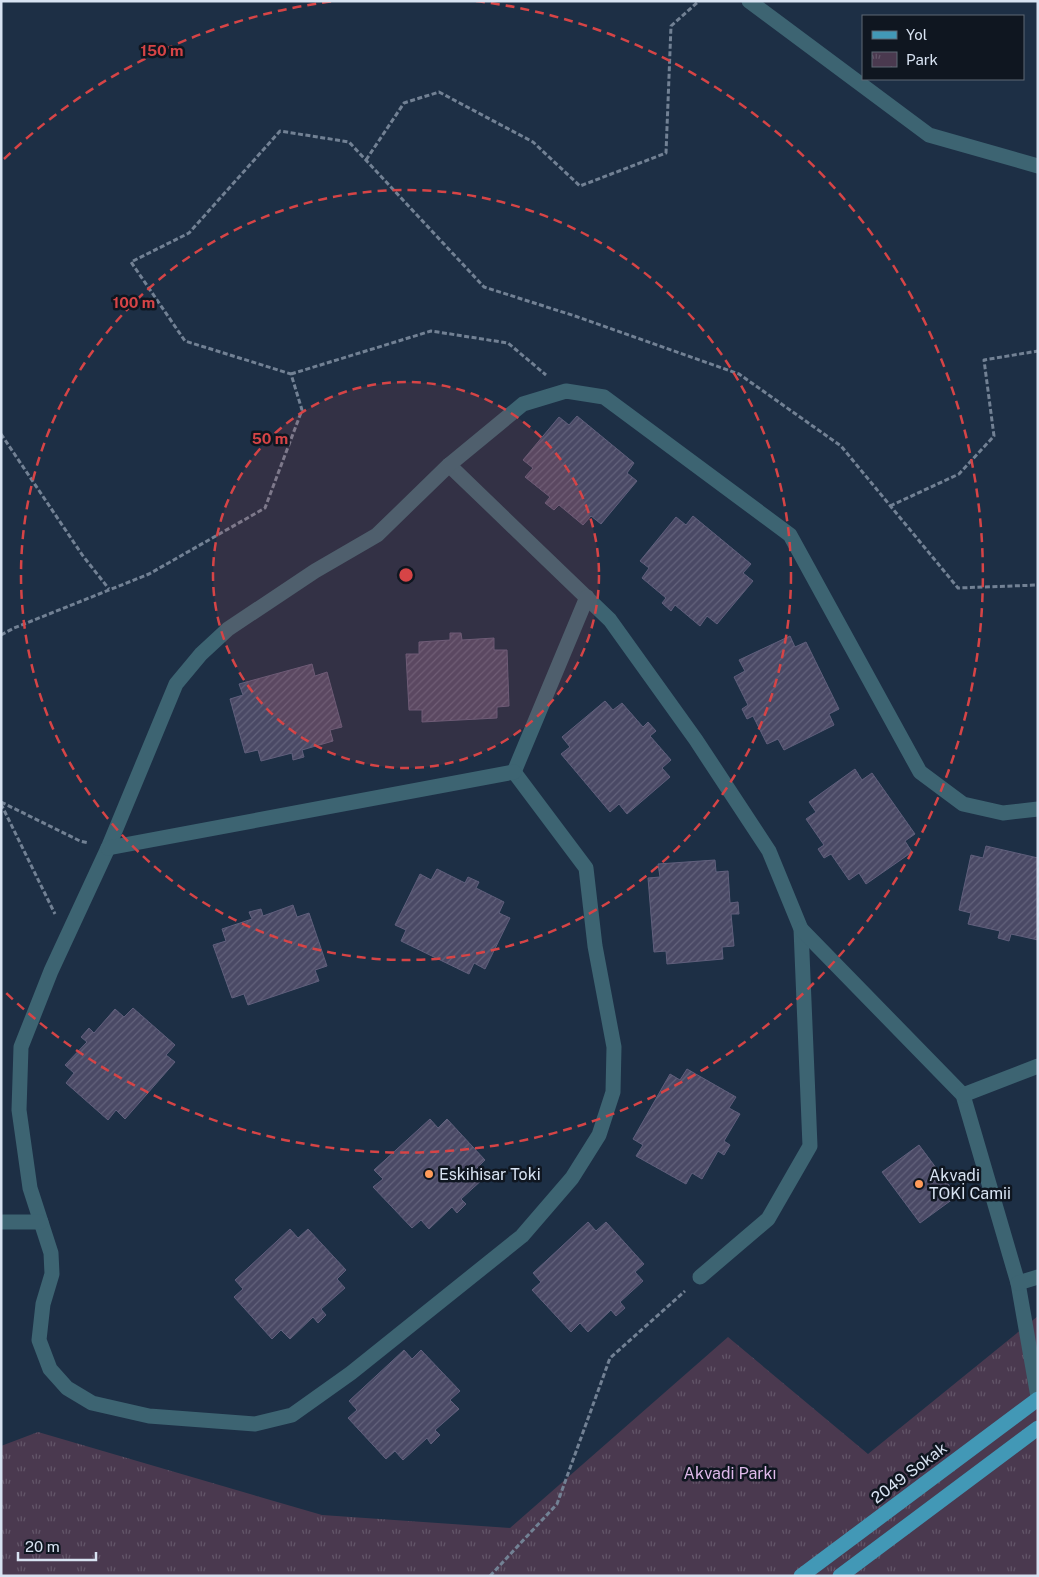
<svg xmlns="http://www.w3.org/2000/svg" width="1039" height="1577" font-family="'Public Sans',sans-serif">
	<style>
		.park { fill: url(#park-tufts) }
		.building { fill: url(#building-hatch); stroke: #605f7c }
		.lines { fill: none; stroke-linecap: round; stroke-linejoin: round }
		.path { stroke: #728194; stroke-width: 3; stroke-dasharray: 5 2.5; stroke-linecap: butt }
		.minor { stroke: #3d6472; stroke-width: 15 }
		.major { stroke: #4298b6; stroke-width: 15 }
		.ring { fill: none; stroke: #d64446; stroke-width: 2.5; stroke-dasharray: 9 6 }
		.poi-dot { fill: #ff9b59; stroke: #0f1620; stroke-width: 2 }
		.labels { text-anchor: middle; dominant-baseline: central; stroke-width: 5; stroke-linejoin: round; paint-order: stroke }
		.poi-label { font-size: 16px; fill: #d8e3f2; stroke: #0f1620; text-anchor: start }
		.park-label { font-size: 16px; fill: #dfb9ea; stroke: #0f1620 }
		.street-label { font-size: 16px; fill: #d8e3f2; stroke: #0f1620 }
		.centre { fill: #d64446; stroke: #0f1620; stroke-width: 2.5 }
		.ring-label { font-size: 15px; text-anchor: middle; font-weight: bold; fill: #d64446; stroke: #0f1620; stroke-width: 5; stroke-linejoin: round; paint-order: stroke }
	</style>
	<defs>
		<pattern id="park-tufts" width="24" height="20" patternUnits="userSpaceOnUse" patternTransform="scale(1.25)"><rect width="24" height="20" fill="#4a394f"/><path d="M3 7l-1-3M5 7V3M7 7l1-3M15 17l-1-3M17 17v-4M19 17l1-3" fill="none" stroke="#635669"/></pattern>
		<pattern id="building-hatch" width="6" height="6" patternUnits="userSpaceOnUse" patternTransform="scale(1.25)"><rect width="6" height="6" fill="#4a4965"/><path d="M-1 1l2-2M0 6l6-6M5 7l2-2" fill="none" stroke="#63637c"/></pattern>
	</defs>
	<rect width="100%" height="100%" fill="#1d2f45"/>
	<path class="park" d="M1038,1316V1576H1V1446L38,1432L322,1515L510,1528L728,1337L868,1454Z"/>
	<g class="building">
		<path d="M577,416L634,463L627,473L637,481L601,524L591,516L583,525L559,505L554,510L545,503L550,497L525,477L533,468L523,460L559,417L569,425Z"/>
		<path d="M693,516L751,564L743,573L753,581L717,624L707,616L700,626L675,605L671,611L662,603L666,598L642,578L649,568L640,561L676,517L686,525Z"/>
		<path d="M450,633H461L462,640L494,638V650H507L509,706L497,707V718L422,722V710H409L406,654H419V642L450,640Z"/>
		<path d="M790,636L795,647L806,642L839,709L829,714L834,725L784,750L778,739L767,744L753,716L747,719L742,709L748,705L734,677L745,671L739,660Z"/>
		<path d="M312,664L315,676L327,672L342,727L330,730L333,741L302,750L304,757L293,760L292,753L261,761L258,750L245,753L230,699L243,695L239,684Z"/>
		<path d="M605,701L613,710L622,703L643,727L648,722L656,731L650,736L671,760L662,768L670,777L627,814L619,804L610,812L561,754L570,747L562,737Z"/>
		<path d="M855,769L862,780L872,773L915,834L905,841L912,852L866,884L859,873L849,880L831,854L824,858L818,849L824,845L806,819L816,812L809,802Z"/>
		<path d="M986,846L1038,858V940L1011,934L1009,941L998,938L1000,931L968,924L971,913L959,910L971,855L983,858Z"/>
		<path d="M715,860L716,872L728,871L730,903L738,902L739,914H731L734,946L722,947L723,959L667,964L666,951L654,952L648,878L660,877L658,864Z"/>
		<path d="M437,869L465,883L468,877L479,882L476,888L504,902L499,913L510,918L485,969L474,963L469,974L401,941L406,930L395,925L420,874L431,880Z"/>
		<path d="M293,905L297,917L309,913L327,966L315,970L319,981L248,1005L244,994L232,998L213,945L226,941L222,929L252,919L249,912L261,909L263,916Z"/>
		<path d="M133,1008L175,1045L166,1055L175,1062L125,1119L116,1110L108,1120L66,1083L74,1073L65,1065L87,1042L81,1037L89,1028L94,1033L115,1009L124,1017Z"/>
		<path d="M687,1069L736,1097L729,1108L740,1114L724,1141L730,1145L724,1155L718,1151L702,1179L692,1173L686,1184L636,1156L643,1145L633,1139L670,1074L680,1080Z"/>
		<path d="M430,1119L438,1128L447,1119L485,1160L476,1169L484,1178L461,1199L466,1204L457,1213L452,1207L429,1229L421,1220L412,1228L373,1187L383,1179L374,1170Z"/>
		<path d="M919,1145L957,1196L920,1223L882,1172Z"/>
		<path d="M588,1222L596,1231L606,1222L644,1264L635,1272L643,1281L620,1302L625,1308L616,1316L611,1310L588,1332L580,1323L571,1332L532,1290L541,1282L533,1273Z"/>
		<path d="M290,1229L298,1238L308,1229L346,1270L337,1279L345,1288L321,1309L326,1315L318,1323L313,1317L290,1339L281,1330L272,1339L234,1297L243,1289L235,1280Z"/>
		<path d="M404,1350L412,1359L421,1350L460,1391L450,1400L459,1409L435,1430L440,1435L431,1444L427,1438L403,1460L395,1451L386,1459L348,1418L357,1410L349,1401Z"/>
	</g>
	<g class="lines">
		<g class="path">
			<path d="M366,160L404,103L439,92L533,142L580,186L666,153L671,26L699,1"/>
			<path d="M291,374L431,331L508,343L546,375"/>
			<path d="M1,434L83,556L109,589"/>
			<path d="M890,506L959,474L994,436L984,360L1038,351"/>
			<path d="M1,635L14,628L149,574L265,508L302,410L291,374L185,341L131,262L189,233L280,131L349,142L484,287L575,316L739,374L841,446L958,588L1038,585"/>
			<path d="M1,802L80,841L89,843"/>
			<path d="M1,804L55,914"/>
			<path d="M490,1576L557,1504L610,1358L685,1291"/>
		</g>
		<g class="minor">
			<path d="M749,1L929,135L1038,166"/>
			<path d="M449,465L610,620L696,740L769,851L801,929L810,1146L768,1219L700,1277"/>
			<path d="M514,772L586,868L595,946L614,1047L613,1092L599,1135L572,1178L522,1236L351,1373L292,1415L255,1424L149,1416L92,1403L67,1388L50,1369L39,1340L43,1304L52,1274L51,1253L30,1188L19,1110L21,1047L51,971L108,848L176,684L201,654L228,629L315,571L377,535L449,465L523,404L566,391L604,397L790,535L920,772L963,804L1003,813L1038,809"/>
			<path d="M514,772L587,597"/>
			<path d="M108,848L514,772"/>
			<path d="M801,929L963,1095L1018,1283L1038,1397"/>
			<path d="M963,1095L1038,1066"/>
			<path d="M1,1222H41"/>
			<path d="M1018,1283L1038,1277"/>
		</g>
		<g class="major">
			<path d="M801,1576L1038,1399"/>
			<path d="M840,1576L1038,1428"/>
		</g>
	</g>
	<circle cx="406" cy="575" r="193" fill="#d64446" fill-opacity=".12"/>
	<g class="ring">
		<circle cx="406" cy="575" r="193"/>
		<circle cx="406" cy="575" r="385"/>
		<path d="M4 159A578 578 0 0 1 336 1M476 1A578 578 0 1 1 4 991"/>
	</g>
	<g class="poi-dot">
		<circle cx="429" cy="1174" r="5"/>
		<circle cx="919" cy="1184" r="5"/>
	</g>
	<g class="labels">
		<g class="poi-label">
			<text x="439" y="1174">Eskihisar Toki</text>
			<text x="929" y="1175">Akvadi<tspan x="929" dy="18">TOKİ Camii</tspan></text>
		</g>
		<g class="park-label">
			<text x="730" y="1473">Akvadi Parkı</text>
		</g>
		<g class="street-label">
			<text transform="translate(909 1473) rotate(-37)">2049 Sokak</text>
		</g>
	</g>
	<circle cx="406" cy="575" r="8" class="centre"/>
	<g class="ring-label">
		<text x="162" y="56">150 m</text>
		<text x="134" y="308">100 m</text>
		<text x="270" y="444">50 m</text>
	</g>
	<rect width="1039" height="1577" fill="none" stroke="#d8e3f2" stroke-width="5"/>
	<rect x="862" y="15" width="162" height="65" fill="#0f1620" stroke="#5f6874"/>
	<rect x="872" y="31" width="25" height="8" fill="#4298b6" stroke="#5f6874"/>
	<text x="906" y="40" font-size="15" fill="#d8e3f2">Yol</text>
	<rect x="872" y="52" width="25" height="15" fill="url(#park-tufts)" stroke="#5f6874"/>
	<text x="906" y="65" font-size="15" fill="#d8e3f2">Park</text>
	<path d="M18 1552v8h78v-8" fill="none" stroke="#d8e3f2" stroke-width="2.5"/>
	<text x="25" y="1552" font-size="15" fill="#d8e3f2" stroke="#0f1620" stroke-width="4" paint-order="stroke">20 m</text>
</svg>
